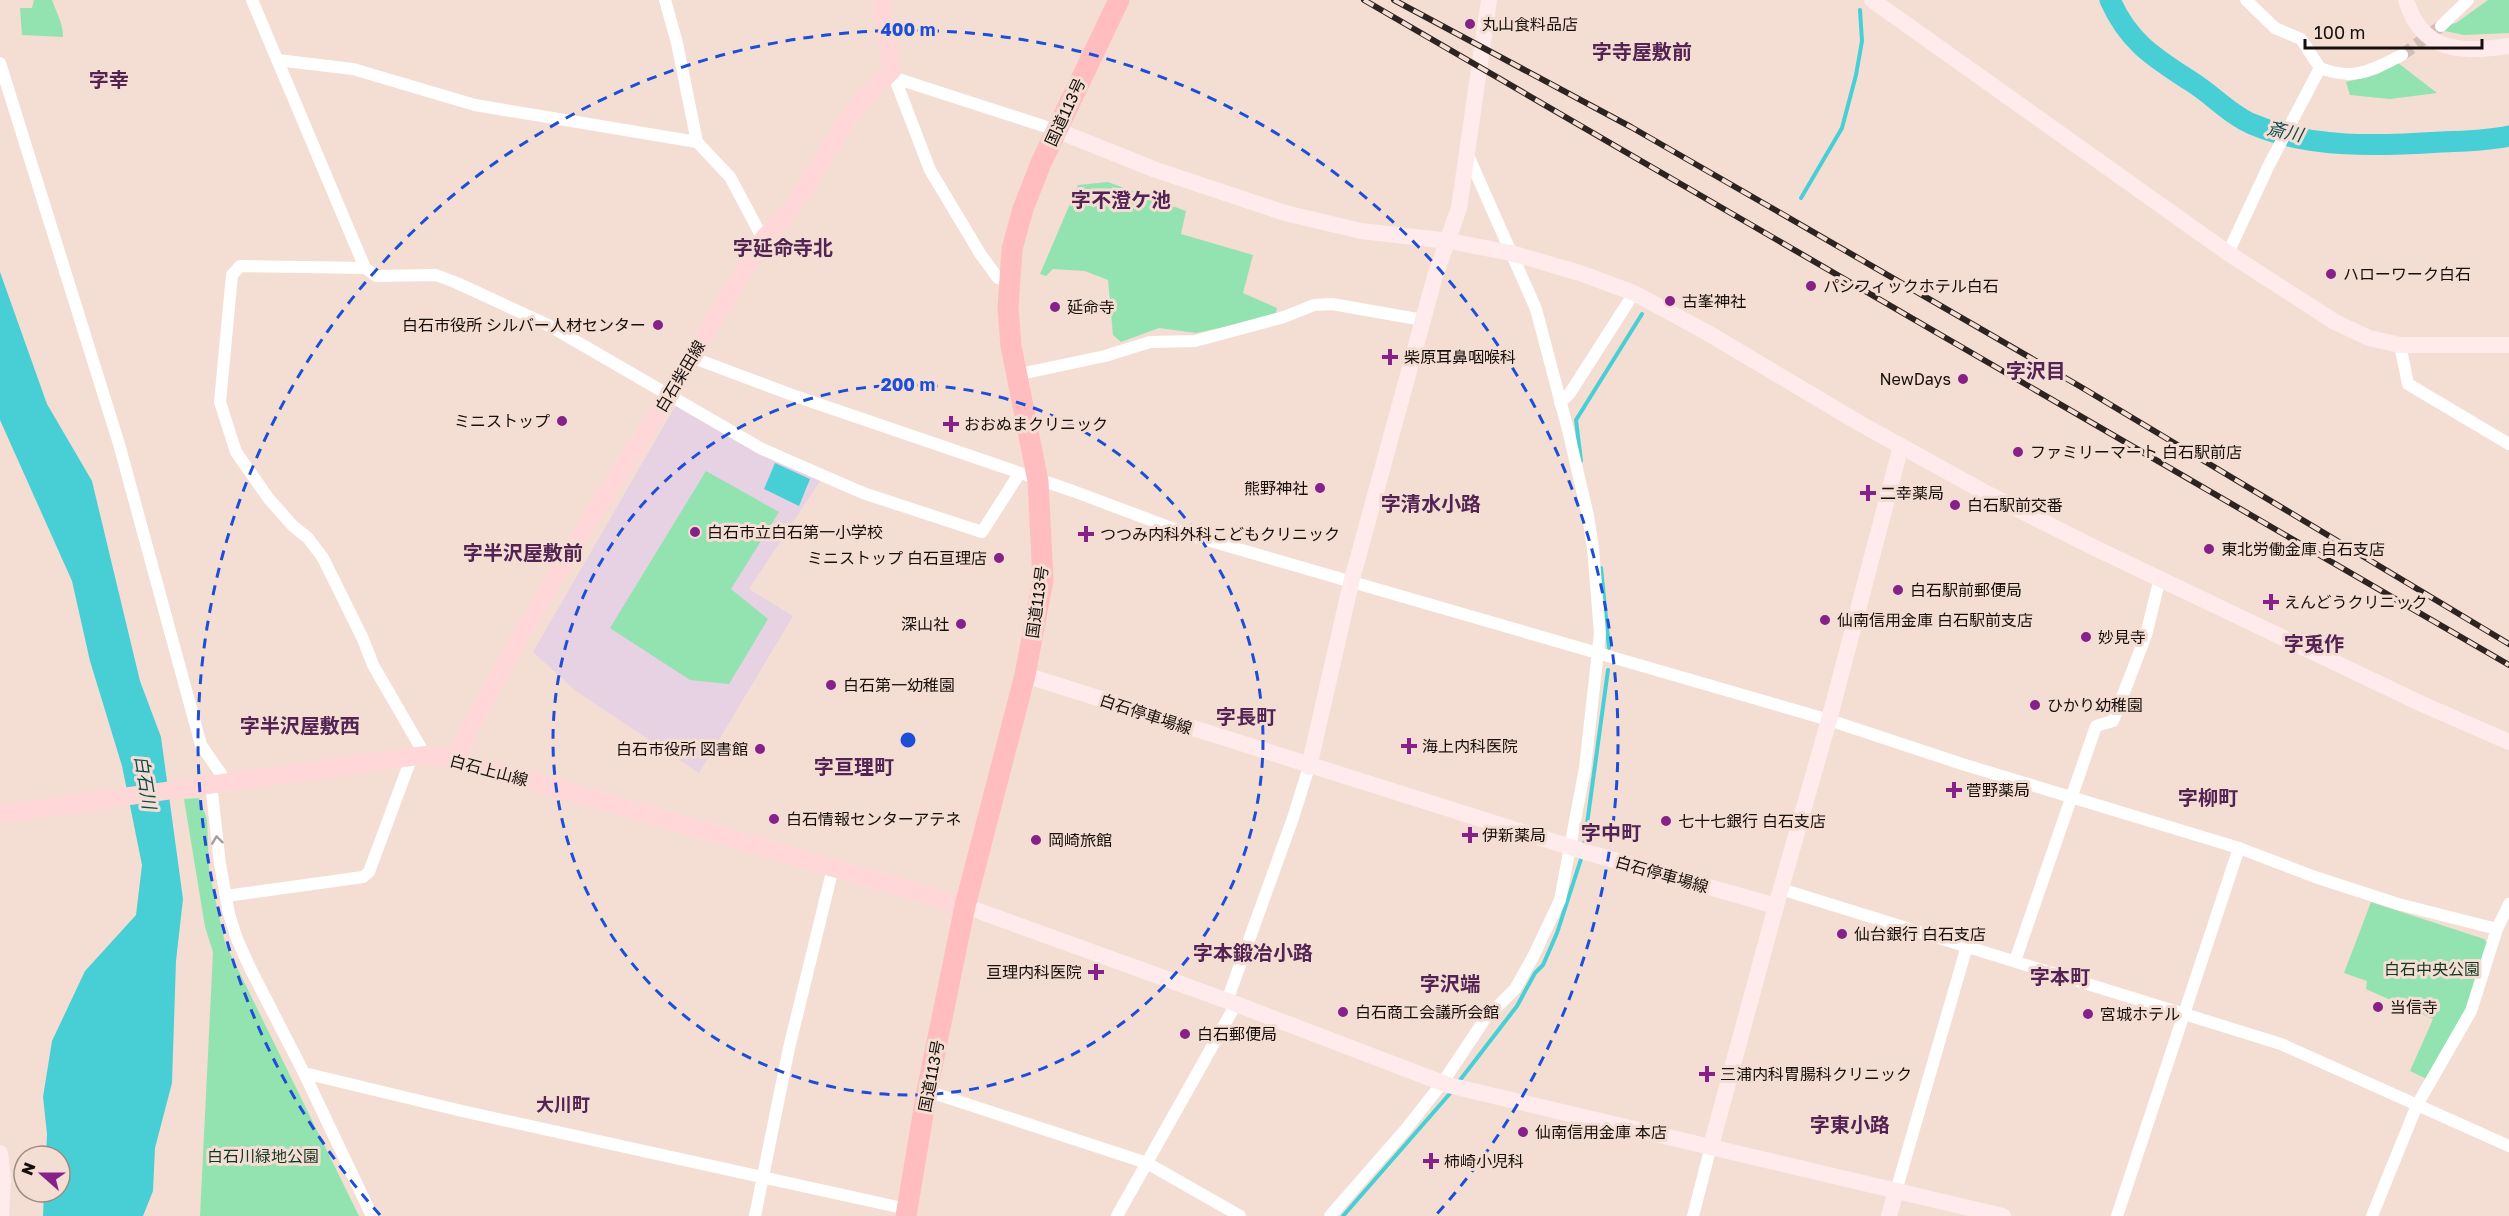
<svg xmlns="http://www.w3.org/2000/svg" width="2509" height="1216" font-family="'Golos Text','Noto Sans JP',sans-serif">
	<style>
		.education { fill: #e6d2e2 }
		.green { fill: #92e3b0 }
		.water { fill: #48cfd6 }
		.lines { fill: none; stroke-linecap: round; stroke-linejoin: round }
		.stream { stroke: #48cfd6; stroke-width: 4 }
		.river { stroke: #48cfd6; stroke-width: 21 }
		.street-tunnel { stroke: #d3bfb5; stroke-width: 12; stroke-dasharray: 12 6; stroke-linecap: butt }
		.street { stroke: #fff; stroke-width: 12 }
		.secondary { stroke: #ffebec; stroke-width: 16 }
		.primary { stroke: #ffd7d9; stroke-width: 18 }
		.highway { stroke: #ffbdc0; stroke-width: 21 }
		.rail-casing { stroke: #2d2421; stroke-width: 6 }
		.rail { stroke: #f4ded3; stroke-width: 4; stroke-dasharray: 11; stroke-linecap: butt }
		.oneway { stroke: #a29f9e }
		.ring { fill: none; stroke: #1d4ed8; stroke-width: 3; stroke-dasharray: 10 8 }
		.poi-dot { fill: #862189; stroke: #f4ded3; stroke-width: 2 }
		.labels { text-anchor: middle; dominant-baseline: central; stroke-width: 6; stroke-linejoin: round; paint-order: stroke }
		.poi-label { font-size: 16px; fill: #160f0c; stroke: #f4ded3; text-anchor: start }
		.street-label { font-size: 16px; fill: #160f0c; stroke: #f4ded3 }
		.park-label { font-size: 16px; fill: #113621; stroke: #f4ded3 }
		.water-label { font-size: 18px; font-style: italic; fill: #0e494c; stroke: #f4ded3 }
		.neighbourhood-label { font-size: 18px; font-weight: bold; fill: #532354; stroke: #f4ded3 }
		.quarter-label { font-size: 20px; font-weight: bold; fill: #532354; stroke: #f4ded3 }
		.centre { fill: #1d4ed8; stroke: #f4ded3; stroke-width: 3 }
		.ring-label { font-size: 18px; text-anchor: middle; font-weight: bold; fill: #1d4ed8; stroke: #f4ded3; stroke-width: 6; stroke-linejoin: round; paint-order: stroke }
	</style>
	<rect width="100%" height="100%" fill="#f4ded3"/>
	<path class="education" d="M677,403L824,475L749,589L793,616L699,773L576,691L533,652Z"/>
	<g class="green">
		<path d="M34,0H52C57,14 63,23 63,37L22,35L20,8H32Z"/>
		<path d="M2488,0H2509V33L2464,35L2445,31L2446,25L2456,23Z"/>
		<path d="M2398,63L2437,93L2390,99L2350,95L2346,82L2378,74Z"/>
		<path d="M1108,182L1186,211L1181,234L1253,255L1243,293L1277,308L1275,316L1196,333L1159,328L1121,342L1113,335L1108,280L1085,271L1053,269L1046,276L1040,274L1078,185Z"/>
		<path d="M706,471L779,512L731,589L768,619L729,684L690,680L610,628Z"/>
		<path d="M199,798L207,819L209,871L225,943L359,1216H200L213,952L205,927L184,799Z"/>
		<path d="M2371,902L2484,939L2492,948L2435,1083L2410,1071L2433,1019L2366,989L2367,981L2344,973Z"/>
	</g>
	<g class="water">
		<path d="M0,272L47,404L92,481L140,681L161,737L183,899L176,961L172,1083L155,1148L153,1191L143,1216H43L44,1192H60V1156H46L47,1134L43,1097L52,1041L85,971L136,915L142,865L122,766L90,661L72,581L0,420Z"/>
		<path d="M775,463L810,479L799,506L764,489Z"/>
	</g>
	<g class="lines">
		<g class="stream">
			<path d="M1801,198L1842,128L1856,75L1862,41L1860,10"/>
			<path d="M1581,461L1576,420L1642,314"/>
			<path d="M1601,568L1609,648"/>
			<path d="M1584,846L1608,670"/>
			<path d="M1457,1084L1517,1006L1535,973L1543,965L1557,933L1582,856"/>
			<path d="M1343,1216L1453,1090"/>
		</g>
		<path class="river" d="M2110,0C2129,43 2155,58 2192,82C2213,95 2229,114 2252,124C2310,149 2379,146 2441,142C2464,141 2487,141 2509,136"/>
		<path class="street-tunnel" d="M2402,55L2441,26"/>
		<g class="street">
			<path d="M252,0L365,268"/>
			<path d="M665,0L677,43L697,142L730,177L763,239"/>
			<path d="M2246,0L2275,28L2301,39L2320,68C2355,81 2370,71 2402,55"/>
			<path d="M2441,26L2468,0"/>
			<path d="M277,60L353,69L475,105L697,142"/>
			<path d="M0,63L119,444L201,745L221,774L223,782"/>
			<path d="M892,71L930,170L981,255L998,278L1008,280"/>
			<path d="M895,78L1056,130"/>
			<path d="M2228,253L2269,165L2320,68"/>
			<path d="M2400,345L2408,384L2509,444"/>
			<path d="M691,357L795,396L1073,491L1193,536L1829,720L1962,764L2239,848L2315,877L2398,904L2497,929"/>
			<path d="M1016,375L1105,356L1150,342L1195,341L1284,317L1314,305L1332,304L1423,320"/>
			<path d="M1560,403L1570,393L1634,293"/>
			<path d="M425,755L373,665L363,639L323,558L308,538L293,526L269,499L236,452L220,402L232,275L240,266L365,268L376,276L436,275L457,283L548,325L762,449L863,493L982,532L1019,474"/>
			<path d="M211,784L220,864L229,914L237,939L250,968L304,1073L372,1216"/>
			<path d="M1781,889L2281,1044L2509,1146"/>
			<path d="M226,896L363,877L369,872L412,756"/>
			<path d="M2015,961L2096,726L2113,721L2146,635L2160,578"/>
			<path d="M1227,1001L1293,818L1309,767"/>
			<path d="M304,1073L462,1111L907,1209"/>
			<path d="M927,1091L1147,1163L1240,1216"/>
			<path d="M1896,1191L1967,946"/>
			<path d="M755,1216L789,1048L833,868"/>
			<path d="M1117,1216L1236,1004"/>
			<path d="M1330,1216L1406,1129L1443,1082L1485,1019L1515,989L1533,957L1560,900L1585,768L1600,633L1593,548L1588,516L1568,430L1536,309L1467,153"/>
			<path d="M1693,1216L1711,1146"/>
			<path d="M2117,1216L2239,848"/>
			<path d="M2372,1216L2417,1105L2471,1011L2497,929L2509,904"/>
		</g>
		<g class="secondary">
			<path d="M1872,0L2228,253L2335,322L2369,338L2400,345H2509"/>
			<path d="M2406,0C2422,53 2461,53 2509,46"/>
			<path d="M1056,130L1156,170L1285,213L1361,231L1449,241L1511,253L1580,273L1634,293L1706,332L1861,424L1986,493L2095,548L2422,704L2509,742"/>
			<path d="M1025,675L1589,853L1776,906"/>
			<path d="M1309,767L1351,583L1435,276L1459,208L1489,0"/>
			<path d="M965,906L1236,1004L1448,1085L2003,1216"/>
			<path d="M1711,1146L1776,906L1829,720L1901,446"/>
			<path d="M0,1153L3,1180L1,1216"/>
			<path d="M1889,1216L1896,1191"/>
		</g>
		<g class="primary">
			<path d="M457,760L468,731L524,630L587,524L669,395L763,239L793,207L846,122L863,99L892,71L881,0"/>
			<path d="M0,814L425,755L442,757L494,770L965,906"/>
		</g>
		<path class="highway" d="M906,1216L927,1091L965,906L1025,675L1043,580L1038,481L1011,346L1008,308L1012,249L1023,209L1041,163L1119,0"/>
		<g class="rail-casing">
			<g id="rail">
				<path d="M1364,0L2509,665"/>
				<path d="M1394,0L1631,127L1777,211L2081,387L2509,644"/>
			</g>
		</g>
		<use href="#rail" class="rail"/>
	</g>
	<defs><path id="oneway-chevron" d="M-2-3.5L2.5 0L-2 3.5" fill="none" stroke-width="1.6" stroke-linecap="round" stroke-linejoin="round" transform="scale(1.5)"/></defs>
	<use class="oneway" href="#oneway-chevron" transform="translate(217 840) rotate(-97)"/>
	<g class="ring">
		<circle cx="908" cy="740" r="355"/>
		<path d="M380 1215A710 710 0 1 1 1436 1215"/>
	</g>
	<g class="poi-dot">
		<circle cx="1470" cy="24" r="6"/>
		<circle cx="2331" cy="274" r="6"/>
		<circle cx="1811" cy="286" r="6"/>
		<circle cx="1670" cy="301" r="6"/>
		<circle cx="1055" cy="307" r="6"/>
		<circle cx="658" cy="325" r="6"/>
		<path d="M1387 348h6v6h6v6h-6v6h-6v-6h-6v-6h6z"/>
		<circle cx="1963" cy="379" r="6"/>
		<circle cx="562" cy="421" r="6"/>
		<path d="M948 415h6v6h6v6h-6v6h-6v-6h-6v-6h6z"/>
		<circle cx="2018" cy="452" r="6"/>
		<circle cx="1320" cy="488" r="6"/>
		<path d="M1865 484h6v6h6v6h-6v6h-6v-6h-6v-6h6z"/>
		<circle cx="1955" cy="505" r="6"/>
		<circle cx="695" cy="532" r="6"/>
		<path d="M1083 525h6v6h6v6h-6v6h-6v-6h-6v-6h6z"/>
		<circle cx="2209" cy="549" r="6"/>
		<circle cx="999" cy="558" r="6"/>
		<circle cx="1898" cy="590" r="6"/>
		<path d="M2268 593h6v6h6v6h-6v6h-6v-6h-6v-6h6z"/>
		<circle cx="1825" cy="620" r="6"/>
		<circle cx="961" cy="624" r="6"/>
		<circle cx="2086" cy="637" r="6"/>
		<circle cx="831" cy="685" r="6"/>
		<circle cx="2035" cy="705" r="6"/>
		<path d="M1406 737h6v6h6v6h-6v6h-6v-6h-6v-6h6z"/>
		<circle cx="760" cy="749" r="6"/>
		<path d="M1951 781h6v6h6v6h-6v6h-6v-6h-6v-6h6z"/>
		<circle cx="774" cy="819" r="6"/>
		<circle cx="1666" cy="821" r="6"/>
		<path d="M1467 826h6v6h6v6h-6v6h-6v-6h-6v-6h6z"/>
		<circle cx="1036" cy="840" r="6"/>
		<circle cx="1842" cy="934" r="6"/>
		<path d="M1093 963h6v6h6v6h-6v6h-6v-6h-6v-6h6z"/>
		<circle cx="2378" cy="1007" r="6"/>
		<circle cx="1343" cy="1012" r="6"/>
		<circle cx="2088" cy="1014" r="6"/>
		<circle cx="1185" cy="1034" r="6"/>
		<path d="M1704 1065h6v6h6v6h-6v6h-6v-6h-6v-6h6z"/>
		<circle cx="1523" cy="1132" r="6"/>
		<path d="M1428 1152h6v6h6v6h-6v6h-6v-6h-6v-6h6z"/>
	</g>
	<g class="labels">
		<g class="poi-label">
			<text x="1482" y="24">丸山食料品店</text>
			<text x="2343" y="274">ハローワーク白石</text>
			<text x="1823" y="286">パシフィックホテル白石</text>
			<text x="1682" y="301">古峯神社</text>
			<text x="1067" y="307">延命寺</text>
			<text x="646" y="325" text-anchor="end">白石市役所 シルバー人材センター</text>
			<text x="1404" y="357">柴原耳鼻咽喉科</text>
			<text x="1951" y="379" text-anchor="end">NewDays</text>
			<text x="550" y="421" text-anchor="end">ミニストップ</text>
			<text x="964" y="424">おおぬまクリニック</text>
			<text x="2030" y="452">ファミリーマート 白石駅前店</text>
			<text x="1308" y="488" text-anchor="end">熊野神社</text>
			<text x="1880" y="493">二幸薬局</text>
			<text x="1967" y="505">白石駅前交番</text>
			<text x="707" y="532">白石市立白石第一小学校</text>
			<text x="1100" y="534">つつみ内科外科こどもクリニック</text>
			<text x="2221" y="549">東北労働金庫 白石支店</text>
			<text x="987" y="558" text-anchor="end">ミニストップ 白石亘理店</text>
			<text x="1910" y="590">白石駅前郵便局</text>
			<text x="2284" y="602">えんどうクリニック</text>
			<text x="1837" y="620">仙南信用金庫 白石駅前支店</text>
			<text x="949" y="624" text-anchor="end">深山社</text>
			<text x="2098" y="637">妙見寺</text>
			<text x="843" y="685">白石第一幼稚園</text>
			<text x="2047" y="705">ひかり幼稚園</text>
			<text x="1422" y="746">海上内科医院</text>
			<text x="748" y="749" text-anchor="end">白石市役所 図書館</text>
			<text x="1966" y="790">菅野薬局</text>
			<text x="786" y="819">白石情報センターアテネ</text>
			<text x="1678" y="821">七十七銀行 白石支店</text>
			<text x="1482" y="835">伊新薬局</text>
			<text x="1048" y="840">岡崎旅館</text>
			<text x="1854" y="934">仙台銀行 白石支店</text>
			<text x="1082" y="972" text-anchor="end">亘理内科医院</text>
			<text x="2390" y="1007">当信寺</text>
			<text x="1355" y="1012">白石商工会議所会館</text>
			<text x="2100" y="1014">宮城ホテル</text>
			<text x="1197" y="1034">白石郵便局</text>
			<text x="1720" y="1074">三浦内科胃腸科クリニック</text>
			<text x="1535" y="1132">仙南信用金庫 本店</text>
			<text x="1444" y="1161">柿崎小児科</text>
		</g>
		<g class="street-label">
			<text transform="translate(1065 112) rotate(-65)">国道113号</text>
			<text transform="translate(680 376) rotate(-59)">白石柴田線</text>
			<text transform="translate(1037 602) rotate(-82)">国道113号</text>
			<text transform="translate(1146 714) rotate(18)">白石停車場線</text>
			<text transform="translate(489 770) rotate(15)">白石上山線</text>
			<text transform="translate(1662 874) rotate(16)">白石停車場線</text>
			<text transform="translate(931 1076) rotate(-79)">国道113号</text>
		</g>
		<g class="park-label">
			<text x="2432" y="969">白石中央公園</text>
			<text x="263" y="1156">白石川緑地公園</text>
		</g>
		<g class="water-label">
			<text transform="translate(2285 131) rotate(12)">斎川</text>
			<text transform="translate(146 782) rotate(81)">白石川</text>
		</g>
		<g class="neighbourhood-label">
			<text x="563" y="1104">大川町</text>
		</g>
		<g class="quarter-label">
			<text x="1642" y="51">字寺屋敷前</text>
			<text x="109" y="79">字幸</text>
			<text x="1121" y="199">字不澄ケ池</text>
			<text x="783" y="247">字延命寺北</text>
			<text x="2036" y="370">字沢目</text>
			<text x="1431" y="503">字清水小路</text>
			<text x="523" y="552">字半沢屋敷前</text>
			<text x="2314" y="643">字兎作</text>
			<text x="1246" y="716">字長町</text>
			<text x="300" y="725">字半沢屋敷西</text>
			<text x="854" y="766">字亘理町</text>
			<text x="2208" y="797">字柳町</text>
			<text x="1611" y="832">字中町</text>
			<text x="1253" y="952">字本鍛冶小路</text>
			<text x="2060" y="976">字本町</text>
			<text x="1450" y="983">字沢端</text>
			<text x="1850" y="1124">字東小路</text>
		</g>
	</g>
	<circle cx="908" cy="740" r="9" class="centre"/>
	<g class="ring-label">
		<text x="908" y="36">400 m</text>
		<text x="908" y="391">200 m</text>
	</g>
	<g transform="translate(42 1174) rotate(291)"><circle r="28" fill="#f4ded3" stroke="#9b8b83" stroke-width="1.5"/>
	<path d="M0-4.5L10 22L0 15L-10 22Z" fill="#862189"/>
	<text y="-9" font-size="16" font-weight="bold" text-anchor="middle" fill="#160f0c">N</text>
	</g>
	<path d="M2305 39v9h177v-9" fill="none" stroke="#160f0c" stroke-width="3"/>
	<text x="2314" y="39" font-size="18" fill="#160f0c" stroke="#f4ded3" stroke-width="4.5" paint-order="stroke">100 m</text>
</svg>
